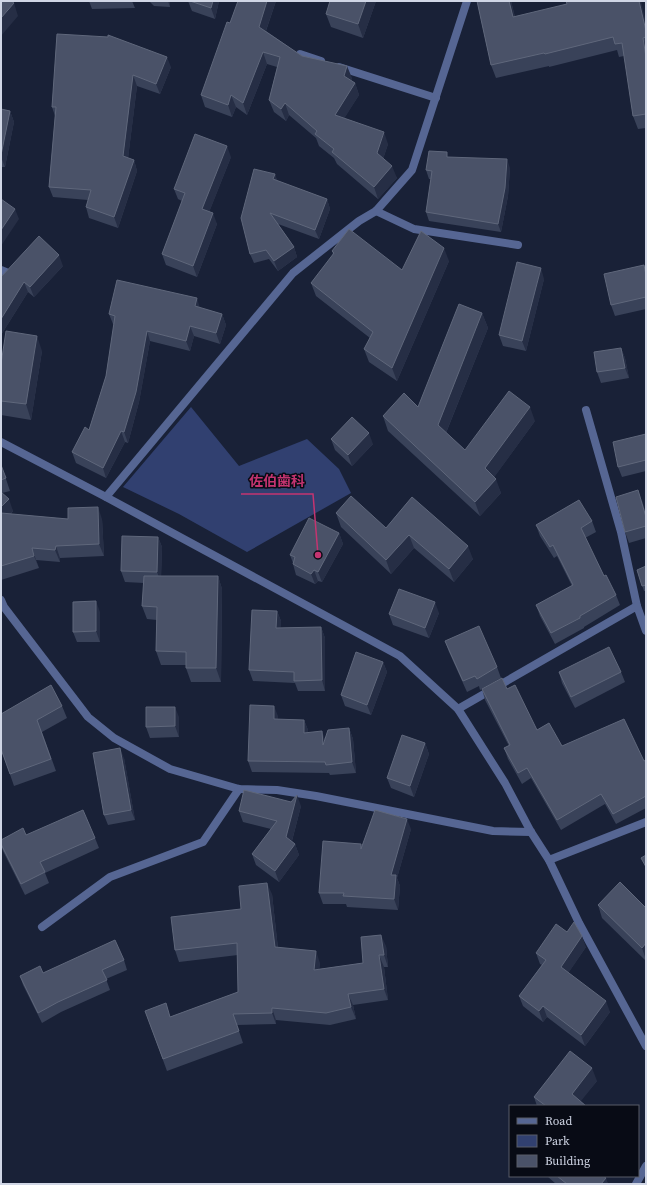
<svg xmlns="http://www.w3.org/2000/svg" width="647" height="1185" font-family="'Source Serif 4','Noto Sans JP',serif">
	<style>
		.green { fill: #314070 }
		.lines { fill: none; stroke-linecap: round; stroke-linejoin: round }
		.street { stroke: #566693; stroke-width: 8 }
		.wall { fill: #394259 }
		.shaded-wall { fill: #262e45 }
		.building { fill: #4a5268; stroke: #5f677b }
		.leader { fill: none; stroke: #c43470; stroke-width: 1.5 }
		.callout-dot { fill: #c43470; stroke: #080b15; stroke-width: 1.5 }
		.callout-label { font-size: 14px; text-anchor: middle; font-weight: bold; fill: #c43470; stroke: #080b15; stroke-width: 3; stroke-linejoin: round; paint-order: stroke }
	</style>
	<rect width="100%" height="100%" fill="#192137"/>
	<path class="green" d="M191,407L239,466L307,439L339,469L351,493L247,552L179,514L123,487Z"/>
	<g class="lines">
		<g class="street">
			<path d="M300,54L321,61"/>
			<path d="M339,67L436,98"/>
			<path d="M376,211L414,229L518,245"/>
			<path d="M1,270L6,272"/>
			<path d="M586,410L621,532L637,606"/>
			<path d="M1,442L106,497L400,656L458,709L505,783L531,832L549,860L579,923L646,1046"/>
			<path d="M106,497L293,273L359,221L376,211L412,170L467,1"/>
			<path d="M1,600L4,607L88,717L114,738L170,769L239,789L277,790L316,796L493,831L531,832"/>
			<path d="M458,709L637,606L646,631"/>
			<path d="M549,860L646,822"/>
			<path d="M42,927L110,877L203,842L239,789"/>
			<path d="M636,1184L646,1166"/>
		</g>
	</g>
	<g class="wall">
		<path d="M89,1H132L135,8L92,9Z"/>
		<path d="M149,1H170V7L154,6Z"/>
		<path d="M188,1H219L215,19L192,11Z"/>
		<path d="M276,1L266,31L302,56L352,78L351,81L355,83L359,95L344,118L388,144L383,159L397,178L378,199L337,164L334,158L319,146L316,138L289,115L286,121L274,112L269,100L277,67L267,64L247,115L236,107L232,117L205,107L201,95L230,23Z"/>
		<path d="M376,1L363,38L331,27L326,14Z"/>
		<path d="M477,1H511L515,17L646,23V128L638,129L633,116L624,56L619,57L617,50L549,67V66L496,78L491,65Z"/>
		<path d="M57,34L171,67L160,94L137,86L128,158L134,160L137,171L118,228L89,218L86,207L88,200L53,197L49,187L55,116L52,107Z"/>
		<path d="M1,109L10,111L14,122L5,167H1Z"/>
		<path d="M231,157L209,212L217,224L197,277L166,265L162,254L182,201L178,199L174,189Z"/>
		<path d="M449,157L510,168L508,196L501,232L429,221L426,212L431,179H429L426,170Z"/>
		<path d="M275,174L277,181L327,199L330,209L319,239L278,224L294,247L297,257L278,271L269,259L254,263L250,254Z"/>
		<path d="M332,251L402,270L449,261L397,381L369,362L364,349L370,338L316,296L311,283L333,255Z"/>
		<path d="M644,265L646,271V309L615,316L611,305Z"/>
		<path d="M63,266L34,297L28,292L1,335V277Z"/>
		<path d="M544,279L526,351L503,346L499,335Z"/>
		<path d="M200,308L222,314L226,325L220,344L194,336L190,351L150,341L139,402L128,443L125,442L106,478L76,463L72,452L89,430L106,376L114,324H113L109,314Z"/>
		<path d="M482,313L488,328L446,433L465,450L535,421L494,477L501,493L480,516L388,431L383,416L418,407Z"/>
		<path d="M621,348L625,358L629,378L601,383L597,372Z"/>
		<path d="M42,351L31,420L1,415V364Z"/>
		<path d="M646,434V471L622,477L618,467Z"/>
		<path d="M331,439L373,444L352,466L335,450Z"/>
		<path d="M1,464L10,491L2,493L13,511L11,514L68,519H102L104,556L60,558V562L36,560L39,568L1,580Z"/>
		<path d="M412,497L473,559L454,582L414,548L391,574L341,527L336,513L386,528Z"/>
		<path d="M642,501L646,514V538L629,543L625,532Z"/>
		<path d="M592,521L596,532L585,538L604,576L616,595L620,605L584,627V628L555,644L540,616L536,605L572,586L557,556L554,558L540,536L536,525Z"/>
		<path d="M339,533L343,544L322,582L318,581L315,584L296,575L293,564V563L290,555Z"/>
		<path d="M158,537L162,547L161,576H218L222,589L221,682H191L186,668V665H161L156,651L157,620L147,619L142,606L144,583L125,582L121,571Z"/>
		<path d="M646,566V591H644L637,570Z"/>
		<path d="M277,611L281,621L280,628L321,627L325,638V691H298L295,683L253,681L249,670Z"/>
		<path d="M100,612V642H77L73,632Z"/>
		<path d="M439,613L429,638L393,625L389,614Z"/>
		<path d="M445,641L497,667L501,678L480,690L479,686L467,692L449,652Z"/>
		<path d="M383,662L387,672L371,715L345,706L341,695Z"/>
		<path d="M559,672H621L625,682L575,708L562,683Z"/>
		<path d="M482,689H507L537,730L562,746L644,761L646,760V808L616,824L605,804L561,830L531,778L522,784L508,759L504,748L509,746L485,700Z"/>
		<path d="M62,706L67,718L42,732L56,771L14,786L3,754L1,755V714Z"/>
		<path d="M278,716V719L304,720L308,730V732L325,738L349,728L353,739L356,773L330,775L329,773L252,772L248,761Z"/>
		<path d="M179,717V737L150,738L146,727Z"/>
		<path d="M425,743L429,754L414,797L391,788L387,778Z"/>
		<path d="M124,758L135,820L108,825L104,815Z"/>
		<path d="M301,806L292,841L295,844L299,855L279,882L256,865L252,854L271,829L243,822L239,811Z"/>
		<path d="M411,829L397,878L400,886L398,910L347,907L346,904H323L319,893L361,844L362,847Z"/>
		<path d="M26,835L95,838L99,848L45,873L49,883L25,895L3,851L1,845V840Z"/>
		<path d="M272,894L278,948L320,963L319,969L363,963L386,946L388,967H384L388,1000L353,1005L356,1019L330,1025L276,1020V1024L237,1025L243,1043L167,1071L145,1011L170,1017L238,992V955L179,962L175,950L241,909Z"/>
		<path d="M598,905L646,908V961L602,918Z"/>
		<path d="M586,947L568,973L610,1012L585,1046L547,1017L543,1022L523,1006L519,996L542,965L540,964L536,953Z"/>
		<path d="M124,960L127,970L106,979L110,990L61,1012L42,1023L23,985L20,976L43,973Z"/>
		<path d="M597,1081L580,1101L586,1106H537L534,1097Z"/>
		<path d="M547,1176H606L605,1177L608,1184H556Z"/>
	</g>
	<g class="shaded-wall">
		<path d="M168,1H170V7Z"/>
		<path d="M213,1H219L215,19L211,8Z"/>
		<path d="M267,1H276L263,39L259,27Z"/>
		<path d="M366,1H376L363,38L358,24Z"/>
		<path d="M509,1H511L518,30L513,17Z"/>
		<path d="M639,1H641L646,23V31Z"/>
		<path d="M14,3L18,16L1,36V18Z"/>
		<path d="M643,38L646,46V57Z"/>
		<path d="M263,52L267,64L247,115L243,103Z"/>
		<path d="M167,57L171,67L160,94L156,84Z"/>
		<path d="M347,66L352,78L349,88L344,76Z"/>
		<path d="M133,75L137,86L127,167L123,156Z"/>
		<path d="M355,83L359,95L339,127L335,115Z"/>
		<path d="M231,95L236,107L232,117L228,105Z"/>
		<path d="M285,103L289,115L286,121L281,109Z"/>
		<path d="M10,111L14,122L5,167L1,157V155Z"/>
		<path d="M384,132L388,144L381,165L377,153Z"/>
		<path d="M227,146L231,157L206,220L202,209Z"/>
		<path d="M507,159L510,168L508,196L501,232L498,224Z"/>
		<path d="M134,160L137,171L118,228L114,217Z"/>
		<path d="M392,166L397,178L378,199L374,187Z"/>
		<path d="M275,174L278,183L273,179Z"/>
		<path d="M327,199L330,209L319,239L315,230Z"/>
		<path d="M15,209L19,219L1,246V230Z"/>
		<path d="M213,213L217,224L197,277L193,266Z"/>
		<path d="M294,247L297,257L278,271L274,261Z"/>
		<path d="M444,248L449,261L397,381L392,368Z"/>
		<path d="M59,255L63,266L34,297L30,287Z"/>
		<path d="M541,268L544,279L526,351L522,341Z"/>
		<path d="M24,282L28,292L1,335V319Z"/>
		<path d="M197,298L200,308L195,306Z"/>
		<path d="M482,313L488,328L443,440L438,425Z"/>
		<path d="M222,314L226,325L220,344L216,333Z"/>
		<path d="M190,326L194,336L190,351L186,341Z"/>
		<path d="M147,331L150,341L139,402L128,443L124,432Z"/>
		<path d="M37,336L42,351L31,420L26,404Z"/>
		<path d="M621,348L625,358L629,378L625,368Z"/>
		<path d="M530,407L535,421L490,483L485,468Z"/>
		<path d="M121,431L125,442L106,478L103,468Z"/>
		<path d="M369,433L373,444L352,466L348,455Z"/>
		<path d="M496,479L501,493L480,516L475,502Z"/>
		<path d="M638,490L642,501L646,514V517Z"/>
		<path d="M9,499L13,511L1,524V507Z"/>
		<path d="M98,507L102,519L104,556L99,544Z"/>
		<path d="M339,533L343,544L322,582L318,572Z"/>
		<path d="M409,535L414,548L391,574L386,560Z"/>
		<path d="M158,537L162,547L161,583L157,572Z"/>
		<path d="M56,546L60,558V562L55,550Z"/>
		<path d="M468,546L473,559L454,582L449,569Z"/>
		<path d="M32,548L36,560L39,568L34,556Z"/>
		<path d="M314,570L318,581L315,584L311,574Z"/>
		<path d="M218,576L222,589L221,682L216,668Z"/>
		<path d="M96,601L100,612V642L96,631Z"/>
		<path d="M435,602L439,613L429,638L425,628Z"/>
		<path d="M277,611L281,621L280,639L276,628Z"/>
		<path d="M321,627L325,638V691L322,680Z"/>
		<path d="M383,662L387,672L371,715L367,705Z"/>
		<path d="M274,706L278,716V730L274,719Z"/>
		<path d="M175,707L179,717V737L175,726Z"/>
		<path d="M304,720L308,730V744L304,733Z"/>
		<path d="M349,728L353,739L356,773L352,762Z"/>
		<path d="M322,731L326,742L323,745Z"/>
		<path d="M425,743L429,754L414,797L410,786Z"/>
		<path d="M120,748L124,758L135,820L131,810Z"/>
		<path d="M297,795L301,806L290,848L286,837Z"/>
		<path d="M407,819L411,829L397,878L400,886L398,910L394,899L391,875Z"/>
		<path d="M295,844L299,855L279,882L275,871Z"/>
		<path d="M267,883L272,894L279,959L275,947Z"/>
		<path d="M381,935L386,946L388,967L384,955Z"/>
		<path d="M582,936L586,947L565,978L561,967Z"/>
		<path d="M646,943V960L642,948Z"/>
		<path d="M316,951L320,963L318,982L314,970Z"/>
		<path d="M379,955L384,967L388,1000L384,989Z"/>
		<path d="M348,994L353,1005L356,1019L351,1007Z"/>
		<path d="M606,1001L610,1012L585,1046L581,1035Z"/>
		<path d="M543,1006L547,1017L543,1022L539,1011Z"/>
		<path d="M272,1008L276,1020V1024L272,1013Z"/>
		<path d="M592,1068L597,1081L577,1106L572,1094Z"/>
		<path d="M606,1178L608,1184H601Z"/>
	</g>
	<g class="building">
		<path d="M1,1H11L14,3L1,18Z"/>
		<path d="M190,1H213L211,8Z"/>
		<path d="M238,1H267L259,27L302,56L347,66L344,76L355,83L335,115L384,132L377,153L392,166L374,187L332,152L334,149L315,134L317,131L285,103L281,109L269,100L280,57L263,52L243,103L231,95L228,105L201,95L227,22L230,23Z"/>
		<path d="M330,1H366L358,24L326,14Z"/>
		<path d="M477,1H509L513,17L567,4L566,1H639L646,31V37L643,38L646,57V114L633,116L622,43L615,44L613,37L545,54L544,53L491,65Z"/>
		<path d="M57,34L108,37V35L167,57L156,84L133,75L123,156L134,160L114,217L86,207L91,190L49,187L56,107H52Z"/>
		<path d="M1,109L10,111L1,155Z"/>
		<path d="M195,134L227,146L202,209L213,213L193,266L162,254L185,193L174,189Z"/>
		<path d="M429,151L447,152V157L507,159L505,188L498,224L426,212L432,171L426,170Z"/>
		<path d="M254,169L275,174L273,179L327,199L315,230L270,213L294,247L274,261L266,250L250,254L241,218Z"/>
		<path d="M1,199L15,209L1,230Z"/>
		<path d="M349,229L402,270L421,231L444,248L392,368L364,349L373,332L311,283L334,253L332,251Z"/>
		<path d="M39,236L59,255L30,287L24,282L1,319V277Z"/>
		<path d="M517,262L541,268L522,341L499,335Z"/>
		<path d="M644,265L646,275V297L611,305L604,274Z"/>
		<path d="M117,280L197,298L195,306L222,314L216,333L190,326L186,341L147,331L136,392L124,432L121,431L103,468L72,452L85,427L89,430L106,376L115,316L109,314Z"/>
		<path d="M459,304L482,313L438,425L465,450L509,391L530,407L485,468L496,479L475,502L383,416L404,393L418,407Z"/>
		<path d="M6,331L37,336L26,404L1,401V364Z"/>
		<path d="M621,348L625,368L597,372L594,352Z"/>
		<path d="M352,417L369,433L348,455L331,439Z"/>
		<path d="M646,434V460L618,467L613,442Z"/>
		<path d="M1,465L6,478L1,480Z"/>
		<path d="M638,490L646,517V526L625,532L616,497Z"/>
		<path d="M1,492L9,499L1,507Z"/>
		<path d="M351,496L386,528L412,497L468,546L449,569L409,535L386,560L336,513Z"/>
		<path d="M579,500L592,521L581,528L604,576L606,575L616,595L580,616V618L551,633L536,605L573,585L553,545L550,547L536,525Z"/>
		<path d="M98,507L99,544L56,546L55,550L32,548L34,556L1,566V513L68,519V508Z"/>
		<path d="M309,518L339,533L318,572L314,570L311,574L293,564L295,557L290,555Z"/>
		<path d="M122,536L158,537L157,572L121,571Z"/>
		<path d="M646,566V585L642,586L637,570Z"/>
		<path d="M144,576H218L216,668H186V652L156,651L157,607L142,606Z"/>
		<path d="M399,589L435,602L425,628L389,614Z"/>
		<path d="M96,601V631L73,632V602Z"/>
		<path d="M252,610L277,611L276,628L321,627L322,680L294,681V672L249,670Z"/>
		<path d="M479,626L497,667L477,679L475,676L463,681L445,641Z"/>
		<path d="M609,647L621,672L571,697L559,672Z"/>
		<path d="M356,652L383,662L367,705L341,695Z"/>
		<path d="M502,678L507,689L515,685L537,730L549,723L562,746L624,719L644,761L646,760V796L613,814L601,794L557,820L527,768L518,773L504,748L510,745L482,689Z"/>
		<path d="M51,685L62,706L37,720L51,759L10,774L1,749V714Z"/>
		<path d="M250,705L274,706V719L304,720V733L322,731L323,745L328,730L349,728L352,762L326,765L325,762L248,761Z"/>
		<path d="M146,707H175V726L146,727Z"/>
		<path d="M402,735L425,743L410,786L387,778Z"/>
		<path d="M120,748L131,810L104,815L93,753Z"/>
		<path d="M244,790L291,802L297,795L286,837L295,844L275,871L252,854L277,821L239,811Z"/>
		<path d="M83,810L95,838L40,862L45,872L21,884L1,844V840L23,828L26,835Z"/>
		<path d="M375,810L407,819L391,875H396L394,899L343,896L344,893H319L323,841L361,844V849Z"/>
		<path d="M646,855V867L641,858Z"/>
		<path d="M620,882L646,908V943L642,948L598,905Z"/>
		<path d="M267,883L275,947L316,951L314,970L363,963L361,937L381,935L384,955H379L384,989L348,994L351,1007L326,1013L272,1008V1013L233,1014L239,1031L163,1059L145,1011L166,1003L170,1017L238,992L237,943L175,950L171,917L241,909L239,886Z"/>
		<path d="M574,922L582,936L561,967L606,1001L581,1035L543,1006L539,1011L519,996L546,960L536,953L556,924L567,932Z"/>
		<path d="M115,940L124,960L102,970L107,980L58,1002L38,1013L20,976L40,966L43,973Z"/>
		<path d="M570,1051L592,1068L572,1094L586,1106H546L534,1097Z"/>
		<path d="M557,1176H603L606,1178L601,1184H567Z"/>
	</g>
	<path class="leader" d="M318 555L313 494H241"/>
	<circle class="callout-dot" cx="318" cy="555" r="4"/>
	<g class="callout-label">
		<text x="277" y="486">佐伯歯科</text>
	</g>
	<rect width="647" height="1185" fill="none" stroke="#d0d6e5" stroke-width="4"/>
	<rect x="509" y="1105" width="130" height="72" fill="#080b15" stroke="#585c68"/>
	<rect x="517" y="1118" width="20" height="6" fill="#566693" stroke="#585c68"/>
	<text x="545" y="1125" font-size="12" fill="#d0d6e5">Road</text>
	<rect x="517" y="1135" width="20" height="12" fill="#314070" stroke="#585c68"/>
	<text x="545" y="1145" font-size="12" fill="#d0d6e5">Park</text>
	<rect x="517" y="1155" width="20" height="12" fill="#4a5268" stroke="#585c68"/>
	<text x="545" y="1165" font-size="12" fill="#d0d6e5">Building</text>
</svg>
